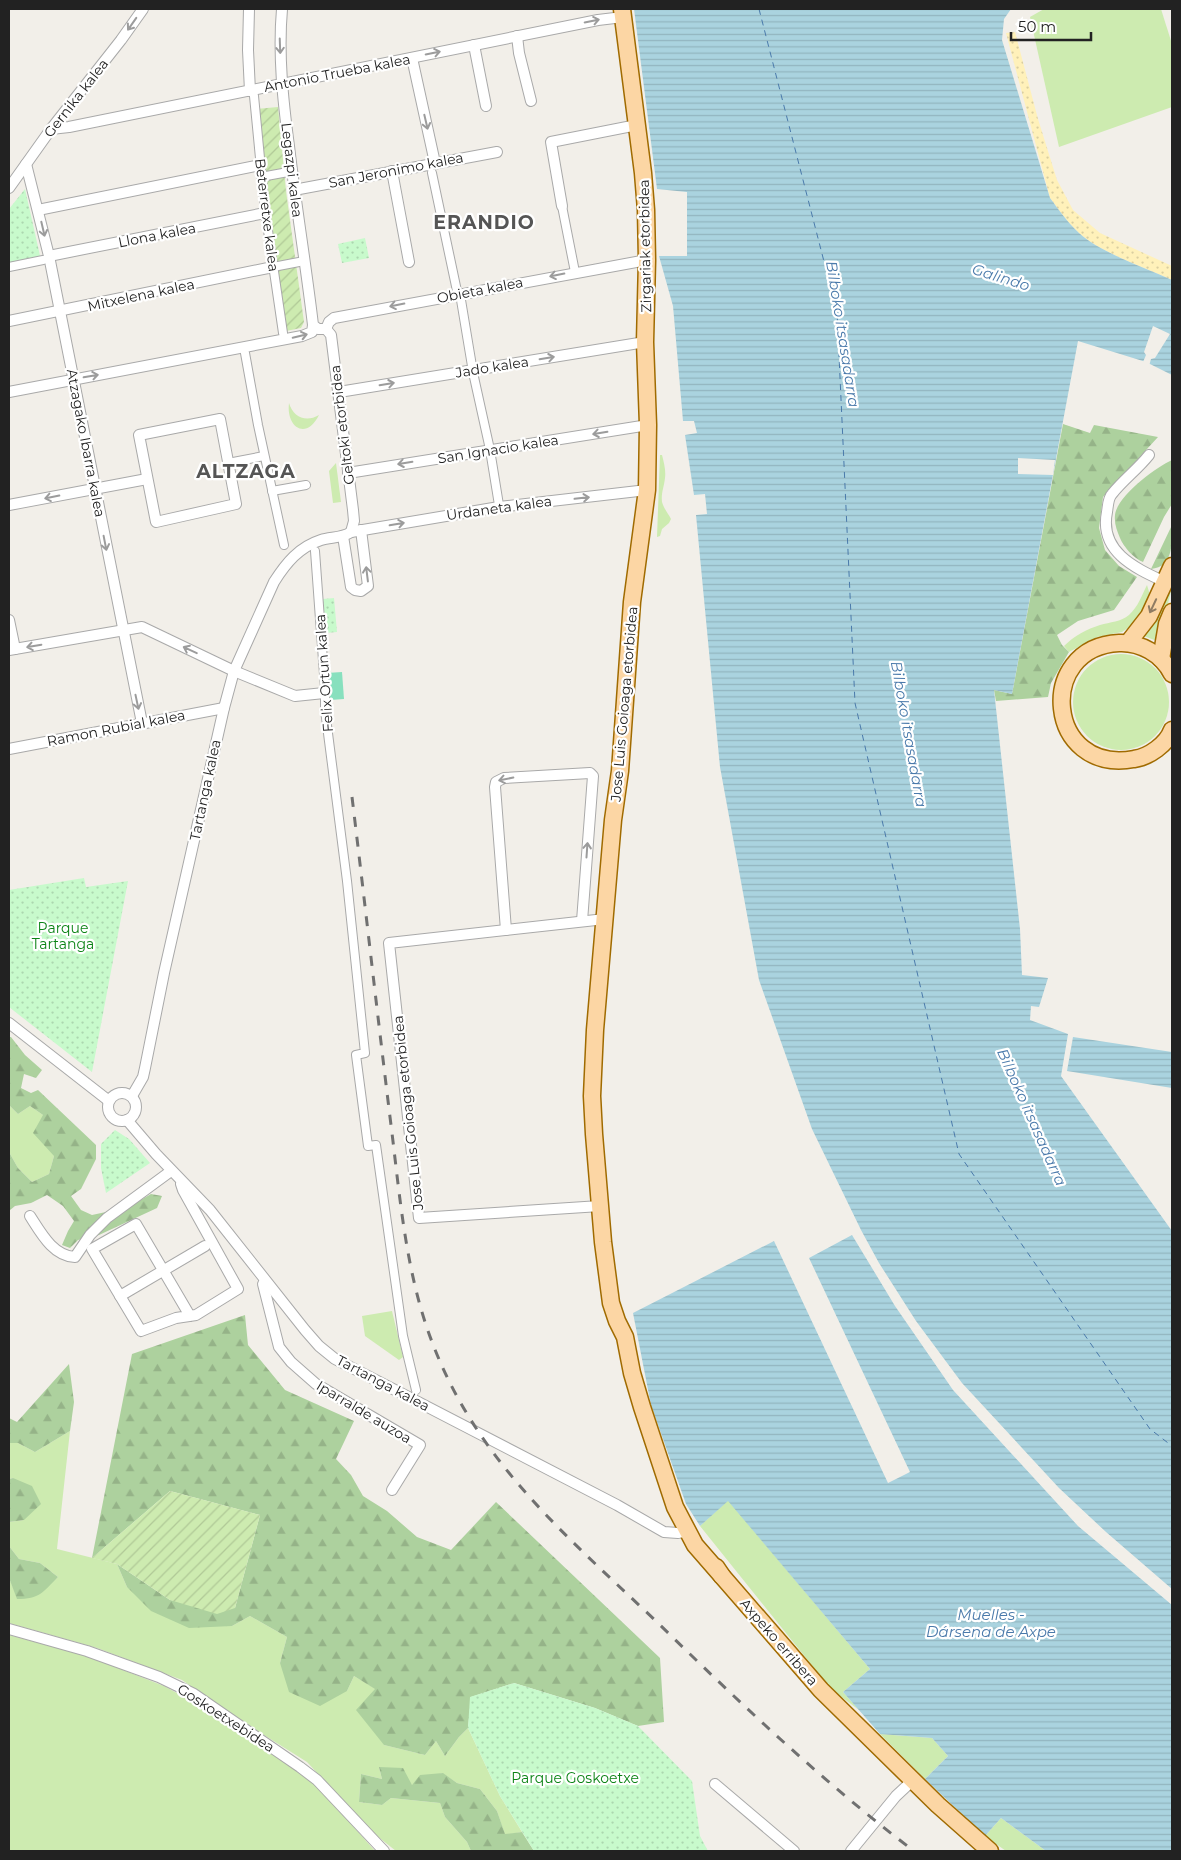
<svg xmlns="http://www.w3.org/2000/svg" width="1181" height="1860" font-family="Montserrat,sans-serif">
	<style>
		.grass { fill: #cdebb0 }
		.forest { fill: url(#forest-firs) }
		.sand { fill: url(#sand-dots) }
		.park { fill: url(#park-dots) }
		.garden { fill: url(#garden-furrows) }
		.pitch { fill: #88e0be }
		.water { fill: url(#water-rules) }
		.pier { fill: #f2efe9 }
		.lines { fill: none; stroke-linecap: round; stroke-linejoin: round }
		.ferry { stroke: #4a7aab; stroke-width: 1; stroke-dasharray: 6 5; stroke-linecap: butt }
		.pedestrian-casing { stroke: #a9a9a9; stroke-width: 10 }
		.minor-casing { stroke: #a9a9a9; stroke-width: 12 }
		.primary-casing { stroke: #a06b00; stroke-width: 19 }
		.pedestrian { stroke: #fff; stroke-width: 8 }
		.minor { stroke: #fff; stroke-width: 10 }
		.primary { stroke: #fcd6a4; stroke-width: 16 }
		.rail { stroke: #707070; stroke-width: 3; stroke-dasharray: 10 10; stroke-linecap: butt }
		.oneway { stroke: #9c9c9c }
		.oneway2 { stroke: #8f7c63 }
		.labels { text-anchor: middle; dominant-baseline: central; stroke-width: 4.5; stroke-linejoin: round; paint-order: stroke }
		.street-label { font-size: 14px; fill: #222; stroke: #fff }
		.park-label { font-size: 14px; fill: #0c8416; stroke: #fff }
		.water-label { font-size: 15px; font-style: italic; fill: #4a7aab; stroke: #fff }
		.district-label { font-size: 19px; font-weight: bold; letter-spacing: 1px; fill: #555; stroke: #fff }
	</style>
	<defs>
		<pattern id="forest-firs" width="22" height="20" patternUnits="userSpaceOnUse" patternTransform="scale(1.25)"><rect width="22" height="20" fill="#add19e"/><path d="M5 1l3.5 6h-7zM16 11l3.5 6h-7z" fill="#95b388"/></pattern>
		<pattern id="sand-dots" width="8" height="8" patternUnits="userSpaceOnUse" patternTransform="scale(1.25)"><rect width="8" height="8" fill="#fff1ba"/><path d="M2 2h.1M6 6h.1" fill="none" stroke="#dacea0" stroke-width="1.8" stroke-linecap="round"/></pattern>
		<pattern id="park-dots" width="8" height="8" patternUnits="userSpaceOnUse" patternTransform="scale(1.25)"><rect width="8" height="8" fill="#c8facc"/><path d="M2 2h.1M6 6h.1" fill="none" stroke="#acd6af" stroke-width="1.8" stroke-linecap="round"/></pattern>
		<pattern id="garden-furrows" width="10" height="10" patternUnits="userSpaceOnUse" patternTransform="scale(1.25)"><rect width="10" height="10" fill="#cdebb0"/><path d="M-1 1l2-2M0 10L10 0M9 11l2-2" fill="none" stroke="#b0c997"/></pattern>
		<pattern id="water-rules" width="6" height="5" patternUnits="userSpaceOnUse" patternTransform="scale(1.25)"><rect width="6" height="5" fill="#aad3df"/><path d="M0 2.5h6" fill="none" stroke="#92b5bf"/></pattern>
	</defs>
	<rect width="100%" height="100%" fill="#f2efe9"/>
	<g class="grass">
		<path d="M1044,9H1161L1172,44V107L1059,147L1030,17Z"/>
		<path d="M289,403C293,417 306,423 319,415C306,441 286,427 289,403Z"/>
		<path d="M660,455H662C664,463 666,470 665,478C664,487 661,493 662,502C664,509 668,513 671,519L669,523L662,529L660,536L657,537Z"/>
		<path d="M336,463L341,502L333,503L329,471Z"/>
		<path d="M1172,579C1172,600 1161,620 1157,641L1141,635Z"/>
		<path d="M1147,585L1150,595L1141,615L1132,625L1122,632L1097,637L1069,652L1064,646C1074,636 1087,629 1100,625C1110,622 1121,622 1129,615C1138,607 1142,595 1147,585Z"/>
		<circle cx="1121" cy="702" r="48"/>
		<path d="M9,1105L18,1114L30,1106L43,1115L54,1156L49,1174L32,1182L18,1168L9,1152Z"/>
		<path d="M392,1311L403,1357L399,1360L365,1336L362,1316Z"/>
		<path d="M70,1431L57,1549L117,1564L127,1587L232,1626L250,1616L287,1637L280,1663L347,1691L354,1676L376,1689L384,1745L425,1755L436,1741L445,1756L459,1737L468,1728L500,1796L522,1832L505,1835L497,1811L480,1789L457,1783L442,1773L412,1785L379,1767L382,1779L361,1774L359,1802L382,1805L391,1798L440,1803L445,1817L467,1842L471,1851H396L372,1832L307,1762L232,1715L182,1680L97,1648L9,1623V1578L18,1599L51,1583L58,1577L40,1563L19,1559L9,1546V1522L24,1520L13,1478L9,1479V1443H18L35,1452Z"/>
		<path d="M728,1500L870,1669L843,1692L859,1710L831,1689L700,1526Z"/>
		<path d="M9,1635L87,1656L164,1686L199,1705L314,1782L375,1851H9Z"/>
		<path d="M880,1734L932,1738L948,1756L925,1779Z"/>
		<path d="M1001,1818L1046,1851H1006L985,1836Z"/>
	</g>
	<g class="forest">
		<path d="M1063,424L1090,433L1094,425L1158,437L1103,497L1099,528L1105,550L1119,566L1137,577L1114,610L1078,621L1057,635L1062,645L1069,652L1051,683L1048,697L996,701L994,690L1012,694Z"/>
		<path d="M1172,460V504L1164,517L1143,562C1133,558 1124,547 1120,538C1117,531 1114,523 1115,515C1117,496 1156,467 1172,460Z"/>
		<path d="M1172,525C1172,542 1174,567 1151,569Z"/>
		<path d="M9,1037H11L25,1055L42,1070L36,1078L24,1074L21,1088L31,1093L38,1090L96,1145V1159L81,1189L71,1196L81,1210L92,1215L129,1207L151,1194L162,1196L157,1208L99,1235L78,1240L70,1248L62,1245L68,1231L74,1221L63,1206L47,1195L31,1203L15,1206L9,1211V1152L18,1168L32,1182L49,1174L54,1156L33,1133L43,1115L30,1106L18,1114L9,1105Z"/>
		<path d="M245,1315L248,1345L285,1390L354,1421L336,1459L351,1475L363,1496L387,1511L417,1537L451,1550L496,1502L660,1658L664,1722L638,1726L595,1708L514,1683L471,1697L468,1728L459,1737L445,1756L436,1741L425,1755L384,1745L356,1710L375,1689L354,1676L347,1691L320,1706L289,1692L280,1663L287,1637L250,1616L232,1626L189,1628L151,1611L127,1587L117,1564L170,1600L235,1608L260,1515L170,1491L92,1558L132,1354Z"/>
		<path d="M69,1364L74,1402L70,1431L35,1452L18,1443H9V1418L17,1422Z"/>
		<path d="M13,1478L32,1486L41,1504L24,1520L9,1522V1479Z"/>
		<path d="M9,1546L19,1559L40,1563L58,1577C43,1592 40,1599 17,1599L9,1578Z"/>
		<path d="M379,1767L403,1768L412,1785L420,1775L443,1773L457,1783L480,1789L497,1811L505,1834L522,1832L534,1851H471L467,1842L445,1817L440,1803L391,1798L382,1805L359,1802L361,1774L382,1779Z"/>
	</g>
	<path class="sand" d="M1015,32L1038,119L1057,180L1073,210L1100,233L1172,266V280C1146,268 1099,252 1079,233C1068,223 1059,210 1050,198L1006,33Z"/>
	<g class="park">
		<path d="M25,189L41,260L9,266V209Z"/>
		<path d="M365,238L369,258L342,263L338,244Z"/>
		<path d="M334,598L337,632L326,633L323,599Z"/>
		<path d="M84,878L86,887L128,881L92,1072L9,1007V890Z"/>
		<path d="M115,1130L129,1139L150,1163L106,1193L101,1168V1144Z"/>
		<path d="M514,1683L595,1708L638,1726L692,1781L700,1836L708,1851H534L500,1796L468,1728L470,1697Z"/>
	</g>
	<g class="garden">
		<path d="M278,107L286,191L304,322L301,328L286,331L256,109Z"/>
		<path d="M170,1491L260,1515L235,1608L217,1614L170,1600L117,1564L92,1558Z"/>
	</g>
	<path class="pitch" d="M342,672L344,699L330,700L327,673Z"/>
	<g class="water">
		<path d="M634,9H1011L1004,19L1002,40L1050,198C1059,210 1068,223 1079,233C1099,252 1146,268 1172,280V375L1146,362L1078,341L1012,694L994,690L1020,929L1022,975L1048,978L1039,1007L1031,1006L1030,1020L1068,1034L1061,1076L1172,1231V1589L1106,1532L1059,1488L962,1383L916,1321L879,1263L861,1230L812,1129L759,980L720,767L696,515L707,514L705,494L694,495L685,435L697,433L694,421H683L673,306L659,256H687V192L657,189Z"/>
		<path d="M1073,1037L1172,1052V1088L1067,1071Z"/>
		<path d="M852,1235L895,1306L953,1390L1078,1526L1172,1605V1851H1046L1001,1818L985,1836L925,1779L948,1756L932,1738L880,1734L843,1692L870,1669L728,1501L700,1526L686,1504L651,1405L633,1313L774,1241L888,1483L910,1472L809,1258Z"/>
	</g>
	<g class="pier">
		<path d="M1153,326L1170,334L1155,358L1151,359L1149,366L1143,362L1146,355L1144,352Z"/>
		<path d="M1018,458L1055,460L1053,475L1018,474Z"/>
	</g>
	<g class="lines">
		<path class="ferry" d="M759,9L837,312L855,703L959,1154L1150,1429L1172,1446"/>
		<g class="pedestrian-casing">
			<g id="pedestrian">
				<path d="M254,96L265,210L283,333"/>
				<path d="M432,173L457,291"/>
				<path d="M261,177L288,172"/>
				<path d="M562,206L575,272"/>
				<path d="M9,267L43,260"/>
				<path d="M273,267L299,262"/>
				<path d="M461,300L472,366"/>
				<path d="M245,353L258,425L284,545"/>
				<path d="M474,377L489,445"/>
				<path d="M491,456L499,505"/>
				<path d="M228,463L264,456"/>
				<path d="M272,491L306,485"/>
				<path d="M315,551L325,688V710L347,881L365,1053L356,1055L368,1146L376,1145L403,1336L416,1390"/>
			</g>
		</g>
		<g class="minor-casing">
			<g id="minor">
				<path d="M249,9L248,50L250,91"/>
				<path d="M282,9C278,55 283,101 289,146C296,206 306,265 313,325L318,329H326L331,335L353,510L354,521L351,532"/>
				<path d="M517,36L519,53L531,101"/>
				<path d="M474,45L486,106"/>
				<path d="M412,58L435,163"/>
				<path d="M51,129L69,127L598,20L623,17"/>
				<path d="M26,164L49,256L142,723"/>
				<path d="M392,171L409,262"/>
				<path d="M9,188L51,129L121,40L143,9"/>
				<path d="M294,190L497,152"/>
				<path d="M562,206L551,142L637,125"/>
				<path d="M38,210L260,165"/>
				<path d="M49,256L265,213"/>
				<path d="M9,321L273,267"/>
				<path d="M326,329L329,322L334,318L647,260"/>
				<path d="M9,392L302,336L312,332L313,325"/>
				<path d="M339,392L645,342"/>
				<path d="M220,419L236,504L156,522L139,435Z"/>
				<path d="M1149,455C1138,469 1123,480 1112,494C1108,498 1108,506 1107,512C1099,552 1135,568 1165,582"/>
				<path d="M348,473L648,425"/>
				<path d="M9,505L147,479"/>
				<path d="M343,536L351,587L355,590L361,591L368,586L361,530"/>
				<path d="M9,620L15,649"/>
				<path d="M9,650L142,627L234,671L295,696L324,693"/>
				<path d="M9,749L224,708"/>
				<path d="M506,930L495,787L496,782L504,778L590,773L593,776L582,921"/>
				<path d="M9,1023L109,1101"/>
				<circle cx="122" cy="1107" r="14"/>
				<path d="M132,1096L143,1077L145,1068L164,973L224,708L234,671L274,582C286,563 299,547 321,540C331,537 343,538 351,532L499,507L647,490"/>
				<path d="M127,1120L156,1154L210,1210L305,1330L319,1346L335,1359L617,1505L664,1532L678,1533L687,1531"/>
				<path d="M181,1184L183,1190L238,1289L196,1315L176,1318L141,1331L92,1249L136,1224L190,1316"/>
				<path d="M600,1206L419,1218L389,943L605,919"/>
				<path d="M30,1216C41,1233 53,1256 75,1257L90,1235L107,1218L171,1171"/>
				<path d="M265,1281L263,1284L279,1347L291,1362L316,1384L420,1445L392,1490"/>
				<path d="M120,1296L205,1246"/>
				<path d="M9,1629L87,1651L159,1677L194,1694L300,1767L317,1780L384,1851"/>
				<path d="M715,1784L794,1851"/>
				<path d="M851,1851L896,1796L912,1781"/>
			</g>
		</g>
		<g class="primary-casing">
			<g id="primary">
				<path d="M622,9L643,173L646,210L647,260L645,342L648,425L647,490L632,602L620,771L613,820L595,1030L592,1096L594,1134L603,1242L611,1303L617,1321L625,1337L632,1373L642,1407L675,1507L695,1545L722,1576"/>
				<path d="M1128,643L1149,616L1172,566"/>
				<path d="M1161,659L1167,624L1172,612"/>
				<path d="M1172,674C1162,654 1140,642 1119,643C1035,647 1046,775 1134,759C1149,757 1167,744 1172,730"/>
				<path d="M716,1567L722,1576L821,1690L938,1805L990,1851"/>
			</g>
		</g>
		<use href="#pedestrian" class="pedestrian"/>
		<use href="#minor" class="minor"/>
		<use href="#primary" class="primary"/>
		<path class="rail" d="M352,797C365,904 377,1011 390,1117C400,1195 405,1274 434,1347C480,1465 570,1539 659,1624C741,1704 823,1782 914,1851"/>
	</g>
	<defs><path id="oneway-shaft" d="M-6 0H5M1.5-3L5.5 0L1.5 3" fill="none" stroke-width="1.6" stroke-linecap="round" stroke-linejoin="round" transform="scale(1.25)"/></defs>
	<g class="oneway">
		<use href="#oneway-shaft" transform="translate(592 21) rotate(-11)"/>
		<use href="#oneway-shaft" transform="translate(132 24) rotate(125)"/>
		<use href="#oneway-shaft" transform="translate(280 46) rotate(88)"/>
		<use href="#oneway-shaft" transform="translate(433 53) rotate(-11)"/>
		<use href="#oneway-shaft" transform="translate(426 122) rotate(77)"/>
		<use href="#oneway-shaft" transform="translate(43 229) rotate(77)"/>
		<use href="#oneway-shaft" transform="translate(557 275) rotate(169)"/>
		<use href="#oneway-shaft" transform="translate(397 305) rotate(169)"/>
		<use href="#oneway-shaft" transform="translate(300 336) rotate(-13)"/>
		<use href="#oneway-shaft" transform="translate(547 358) rotate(-9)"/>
		<use href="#oneway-shaft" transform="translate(91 376) rotate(-10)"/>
		<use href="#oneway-shaft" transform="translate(387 384) rotate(-9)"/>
		<use href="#oneway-shaft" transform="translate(600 433) rotate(171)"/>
		<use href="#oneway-shaft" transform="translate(405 463) rotate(171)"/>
		<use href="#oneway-shaft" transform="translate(52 497) rotate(169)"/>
		<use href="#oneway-shaft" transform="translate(582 498) rotate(-6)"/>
		<use href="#oneway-shaft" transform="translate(397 524) rotate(-10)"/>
		<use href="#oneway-shaft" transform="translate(105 543) rotate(79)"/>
		<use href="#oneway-shaft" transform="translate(367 574) rotate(-97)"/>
		<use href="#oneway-shaft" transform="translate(34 646) rotate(170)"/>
		<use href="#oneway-shaft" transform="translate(190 650) rotate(-155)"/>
		<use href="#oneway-shaft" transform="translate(137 702) rotate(78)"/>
		<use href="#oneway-shaft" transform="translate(506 779) rotate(169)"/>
		<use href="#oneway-shaft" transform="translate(587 850) rotate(-86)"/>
	</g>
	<use class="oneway2" href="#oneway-shaft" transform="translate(1153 606) rotate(115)"/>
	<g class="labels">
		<g class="street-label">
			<text transform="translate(337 73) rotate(-11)">Antonio Trueba kalea</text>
			<text transform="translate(76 98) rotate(-52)">Gernika kalea</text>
			<text transform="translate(292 170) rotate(83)">Legazpi kalea</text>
			<text transform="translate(396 170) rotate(-11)">San Jeronimo kalea</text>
			<text transform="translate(267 215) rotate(83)">Beterretxe kalea</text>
			<text transform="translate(157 235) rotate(-11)">Llona kalea</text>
			<text transform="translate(645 246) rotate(-91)">Zirgariak etorbidea</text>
			<text transform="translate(480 290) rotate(-11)">Obieta kalea</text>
			<text transform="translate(141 295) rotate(-12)">Mitxelena kalea</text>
			<text transform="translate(492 367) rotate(-9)">Jado kalea</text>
			<text transform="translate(342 425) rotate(-97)">Geltoki etorbidea</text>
			<text transform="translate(86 443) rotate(79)">Atzagako Ibarra kalea</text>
			<text transform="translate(498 449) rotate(-9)">San Ignacio kalea</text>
			<text transform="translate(499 508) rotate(-8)">Urdaneta kalea</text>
			<text transform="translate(324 673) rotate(-94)">Felix Ortun kalea</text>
			<text transform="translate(624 704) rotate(-85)">Jose Luis Goioaga etorbidea</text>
			<text transform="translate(116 728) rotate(-11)">Ramon Rubial kalea</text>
			<text transform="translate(205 790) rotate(-78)">Tartanga kalea</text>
			<text transform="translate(408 1113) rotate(-96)">Jose Luis Goioaga etorbidea</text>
			<text transform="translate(383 1383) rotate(28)">Tartanga kalea</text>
			<text transform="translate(364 1412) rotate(31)">Iparralde auzoa</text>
			<text transform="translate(779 1642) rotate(49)">Axpeko erribera</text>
			<text transform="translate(226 1718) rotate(33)">Goskoetxebidea</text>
		</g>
		<g class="park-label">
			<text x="63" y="928">Parque<tspan x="63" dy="16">Tartanga</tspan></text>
			<text x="575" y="1778">Parque Goskoetxe</text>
		</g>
		<g class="water-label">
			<text transform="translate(1001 277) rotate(17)">Galindo</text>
			<text transform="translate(843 334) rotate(81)">Bilboko itsasadarra</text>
			<text transform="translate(909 734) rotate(80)">Bilboko itsasadarra</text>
			<text transform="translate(1032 1117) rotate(66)">Bilboko itsasadarra</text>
			<text x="991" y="1614">Muelles -<tspan x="991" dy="17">Dársena de Axpe</tspan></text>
		</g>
		<g class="district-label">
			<text x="484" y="222">ERANDIO</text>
			<text x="246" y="471">ALTZAGA</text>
		</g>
	</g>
	<rect width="1181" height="1860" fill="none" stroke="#222222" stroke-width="20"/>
	<path d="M1011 32v8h80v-8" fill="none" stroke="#222222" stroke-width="2.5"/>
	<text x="1018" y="32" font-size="15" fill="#222222" stroke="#ffffff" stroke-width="4" paint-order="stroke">50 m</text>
</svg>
